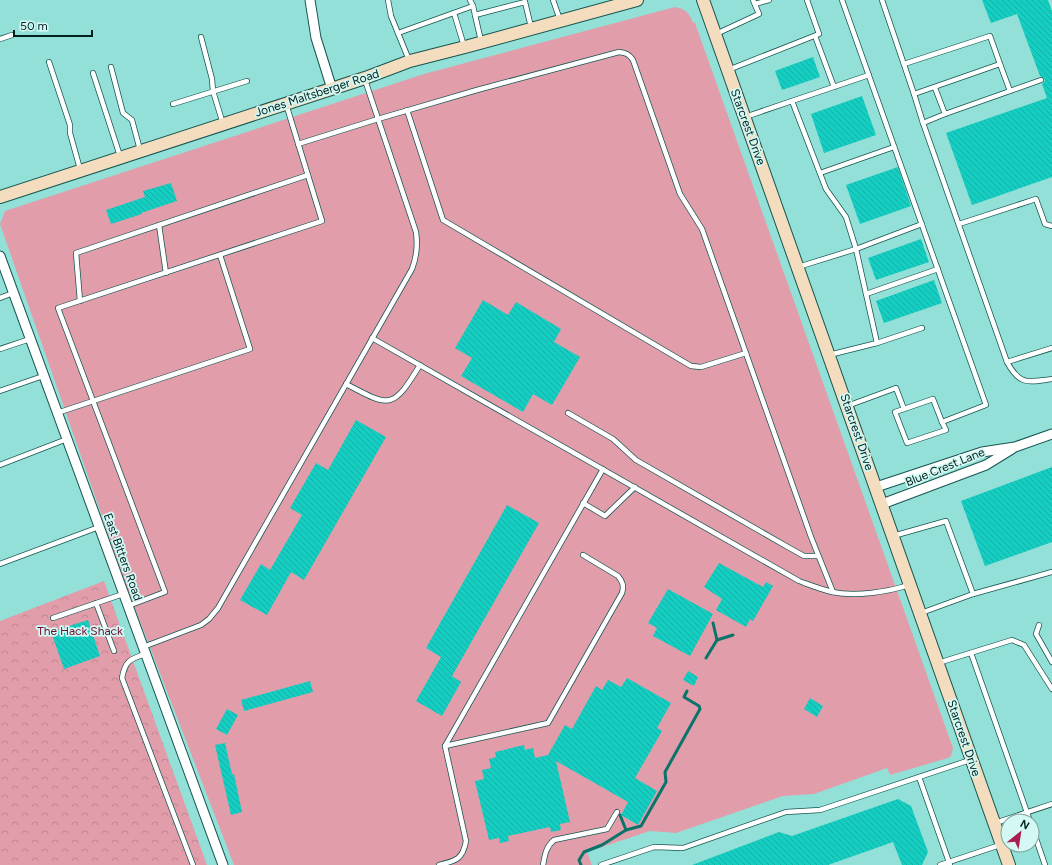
<svg xmlns="http://www.w3.org/2000/svg" width="1052" height="865" font-family="Figtree,sans-serif">
	<style>
		.grass { fill: #e29daa }
		.park { fill: url(#park-crowns) }
		.lines { fill: none; stroke-linecap: round; stroke-linejoin: round }
		.stream { stroke: #0a746c; stroke-width: 3 }
		.building { fill: url(#building-back-hatch) }
		.service-casing { stroke: #175550; stroke-width: 6 }
		.minor-casing { stroke: #175550; stroke-width: 11 }
		.secondary-casing { stroke: #175550; stroke-width: 14 }
		.service { stroke: #fff; stroke-width: 4.5 }
		.minor { stroke: #fff; stroke-width: 9 }
		.secondary { stroke: #f4dcbe; stroke-width: 12 }
		.labels { text-anchor: middle; dominant-baseline: central; stroke-width: 3.5; stroke-linejoin: round; paint-order: stroke }
		.street-label { font-size: 12px; fill: #00211e; stroke: #d4f9f4 }
		.park-label { font-size: 12px; fill: #6d0d30; stroke: #d4f9f4 }
	</style>
	<defs>
		<pattern id="park-crowns" width="20" height="18" patternUnits="userSpaceOnUse"><rect width="20" height="18" fill="#e29daa"/><path d="M2 6a3 3 0 1 1 6 0M12 15a3 3 0 1 1 6 0" fill="none" stroke="#c08792"/></pattern>
		<pattern id="building-back-hatch" width="6" height="6" patternUnits="userSpaceOnUse"><rect width="6" height="6" fill="#15cdc0"/><path d="M-1 5l2 2M0 0l6 6M5-1l2 2" fill="none" stroke="#12b0a5"/></pattern>
	</defs>
	<rect width="100%" height="100%" fill="#92e0d7"/>
	<path class="grass" d="M675,7C686,9 690,14 693,23H695L953,748L951,756L948,758L890,775L887,768L814,794L783,796L676,833L650,831L587,852L592,865H234L126,585L0,224L5,211L424,74Z"/>
	<path class="park" d="M104,581L207,865H0V621Z"/>
	<g class="lines">
		<g class="stream">
			<path d="M717,640L733,635"/>
			<path d="M706,658L717,640L713,623"/>
			<path d="M620,815L626,830"/>
			<path d="M581,865L579,860L584,852L602,845L626,830L641,826L666,782L665,772L700,709L699,706L684,697L687,691"/>
		</g>
	</g>
	<g class="building">
		<path d="M982,0H1048L1052,11V177L972,205L946,133L1047,98L1042,84L1045,81L1044,78L1040,76L1017,14L991,23Z"/>
		<path d="M813,57L820,77L782,90L775,71Z"/>
		<path d="M862,96L876,135L824,153L811,114Z"/>
		<path d="M898,167L911,206L860,224L846,185Z"/>
		<path d="M171,183L177,201L141,213L142,214L111,224L106,210L145,197L143,191Z"/>
		<path d="M921,239L929,262L876,280L868,258Z"/>
		<path d="M934,280L942,303L884,323L876,301Z"/>
		<path d="M483,300L508,315L516,302L561,329L554,342L580,357L552,405L533,394L523,412L461,376L472,358L455,348Z"/>
		<path d="M356,420L386,437L304,580L291,572L267,615L240,600L261,564L270,570L302,515L290,508L316,463L328,470Z"/>
		<path d="M1052,467V542L985,566L961,501Z"/>
		<path d="M507,505L539,523L452,676L461,682L442,716L416,701L441,657L426,648Z"/>
		<path d="M719,563L763,587L766,582L773,586L753,621L750,619L746,627L716,610L722,599L704,587Z"/>
		<path d="M668,589L713,614L690,656L653,636L657,628L648,623Z"/>
		<path d="M88,620L100,656L64,669L51,632Z"/>
		<path d="M688,671L698,677L694,686L683,680Z"/>
		<path d="M627,678L671,703L657,728L662,731L635,778L657,791L638,825L621,815L628,802L556,761L570,822L560,824L561,830L551,832L550,827L508,836L509,841L500,843L499,838L489,840L475,781L484,779L482,770L491,768L489,759L496,757L495,752L524,745L525,750L533,748L535,758L548,755L565,725L572,729L596,686L602,690L608,680L621,687Z"/>
		<path d="M310,681L313,692L244,711L241,700Z"/>
		<path d="M810,698L823,706L817,717L804,709Z"/>
		<path d="M227,709L238,715L227,735L216,729Z"/>
		<path d="M225,743L232,774H234L242,812L231,815L215,745Z"/>
		<path d="M898,799L911,806L928,852L922,865H902L893,842L828,865H692L779,832L792,836Z"/>
	</g>
	<g class="lines">
		<g class="service-casing">
			<g id="service">
				<path d="M388,0L391,16L409,60"/>
				<path d="M553,0L560,20"/>
				<path d="M842,0L986,405L942,422L946,430L907,443L895,412L904,409L896,388L847,406"/>
				<path d="M882,0L914,94L1000,64L1010,91L1041,80"/>
				<path d="M755,4L769,0"/>
				<path d="M473,6L481,41"/>
				<path d="M454,13L464,46"/>
				<path d="M475,15L525,2L531,27"/>
				<path d="M398,33L473,6L470,0"/>
				<path d="M716,34L759,14L753,0"/>
				<path d="M815,36L834,87"/>
				<path d="M201,37L212,79L213,91L223,124"/>
				<path d="M0,39L12,35"/>
				<path d="M49,62L70,125V133L80,169"/>
				<path d="M904,64L990,36L1000,64"/>
				<path d="M111,67L123,113L132,120L140,150"/>
				<path d="M728,70L819,34L807,0"/>
				<path d="M93,73L120,156"/>
				<path d="M935,88L945,114"/>
				<path d="M1010,91L945,114L923,123L1007,362C1020,386 1028,382 1052,379"/>
				<path d="M914,94L923,123"/>
				<path d="M792,101L869,75"/>
				<path d="M173,104L247,81"/>
				<path d="M407,110L443,220L691,366L701,367L746,353"/>
				<path d="M745,117L792,101L826,189L846,217L856,249L922,224"/>
				<path d="M298,144L378,119L477,90L619,52C626,53 629,54 633,60L680,194L702,229L811,537L833,592"/>
				<path d="M820,173L894,147"/>
				<path d="M959,224L1036,199L1045,224L1052,226"/>
				<path d="M159,225L166,273"/>
				<path d="M798,267L856,249L877,343L829,355"/>
				<path d="M866,294L938,269"/>
				<path d="M0,298L13,293"/>
				<path d="M80,301L76,253L308,175"/>
				<path d="M372,338L799,581C810,585 820,589 832,592C855,597 887,592 909,585"/>
				<path d="M877,343L922,328"/>
				<path d="M0,349L30,339"/>
				<path d="M1007,362L1052,348"/>
				<path d="M346,384C391,408 393,409 420,365"/>
				<path d="M0,391L43,376"/>
				<path d="M904,409L933,399L942,422"/>
				<path d="M57,413L250,349L220,255"/>
				<path d="M568,413L613,439L636,460L786,546L804,556H818"/>
				<path d="M0,465L67,439"/>
				<path d="M583,503L605,516L635,487"/>
				<path d="M893,536L946,521L973,594L921,613"/>
				<path d="M0,564L99,527"/>
				<path d="M973,594L1052,572"/>
				<path d="M96,603L114,651"/>
				<path d="M128,606L165,592L58,308L322,221L286,104"/>
				<path d="M53,618L123,594"/>
				<path d="M1039,625L1036,634L1052,662"/>
				<path d="M143,647L201,625L209,619L218,608L412,269C417,256 418,246 416,232L365,80"/>
				<path d="M971,653L1030,821"/>
				<path d="M145,654C130,659 125,661 122,678L193,865"/>
				<path d="M938,663L1012,640L1024,645L1052,689"/>
				<path d="M445,746L548,723L622,593C624,586 623,582 618,576L583,555"/>
				<path d="M919,777L950,865"/>
				<path d="M995,823L1052,804"/>
				<path d="M1032,827L1045,865"/>
				<path d="M439,865C456,861 463,859 466,841L445,746L603,469"/>
				<path d="M543,865C545,854 546,847 554,840L607,829L617,812"/>
				<path d="M601,865L654,847L683,848L786,812L820,810L970,760"/>
				<path d="M940,865L1000,845"/>
			</g>
		</g>
		<g class="minor-casing">
			<g id="minor">
				<path d="M310,0L316,38L332,89"/>
				<path d="M0,256L223,865"/>
				<path d="M876,487L982,452L1015,447L1052,434"/>
				<path d="M882,504L986,465L1012,449"/>
			</g>
		</g>
		<g class="secondary-casing">
			<g id="secondary">
				<path d="M703,0L1009,865"/>
				<path d="M0,197L365,78L410,61L465,47L637,0"/>
			</g>
		</g>
		<use href="#service" class="service"/>
		<use href="#minor" class="minor"/>
		<use href="#secondary" class="secondary"/>
	</g>
	<g class="labels">
		<g class="street-label">
			<text transform="translate(317 93) rotate(-18)">Jones Maltsberger Road</text>
			<text transform="translate(748 127) rotate(70)">Starcrest Drive</text>
			<text transform="translate(857 432) rotate(71)">Starcrest Drive</text>
			<text transform="translate(945 467) rotate(-22)">Blue Crest Lane</text>
			<text transform="translate(123 557) rotate(70)">East Bitters Road</text>
			<text transform="translate(964 738) rotate(71)">Starcrest Drive</text>
		</g>
		<g class="park-label">
			<text x="80" y="631">The Hack Shack</text>
		</g>
	</g>
	<g transform="translate(1020 833) rotate(30)"><circle r="19" fill="#d4f9f4" stroke="#7fa39e"/>
	<path d="M0-3L7 15L0 10L-7 15Z" fill="#ad1c50"/>
	<text y="-6" font-size="11" font-weight="bold" text-anchor="middle" fill="#00211e">N</text>
	</g>
	<path d="M14 30v6h78v-6" fill="none" stroke="#00211e" stroke-width="2"/>
	<text x="20" y="30" font-size="12" fill="#00211e" stroke="#d4f9f4" stroke-width="3" paint-order="stroke">50 m</text>
</svg>
